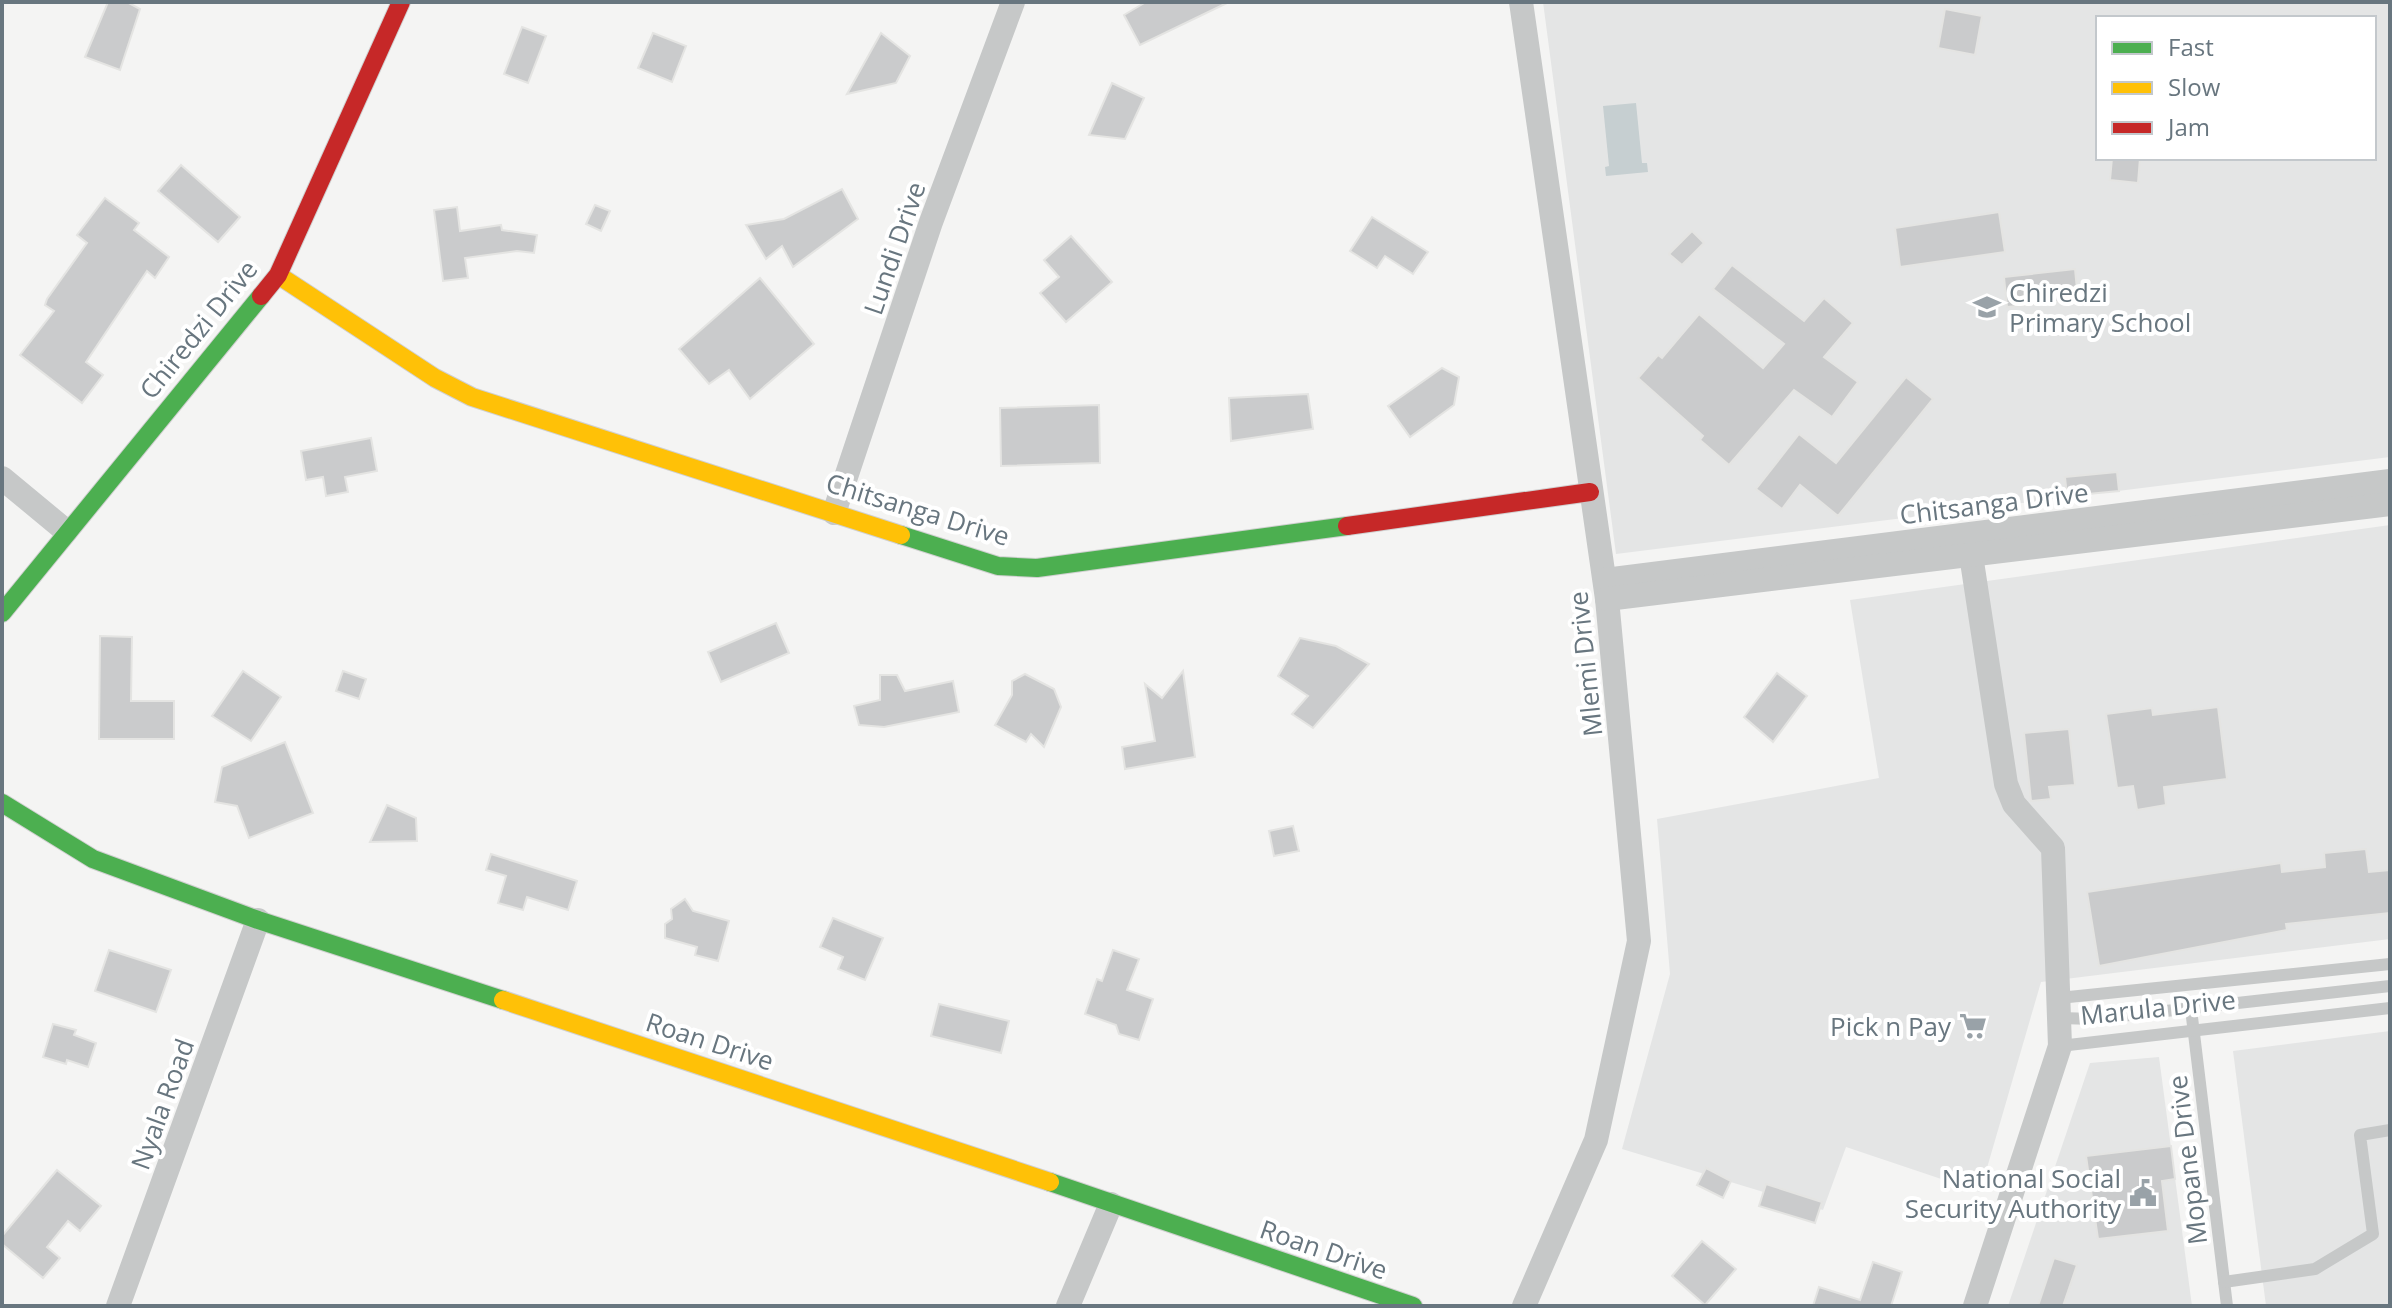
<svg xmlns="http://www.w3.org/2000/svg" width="2392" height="1308" font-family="'Open Sans',sans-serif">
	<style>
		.built { fill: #e4e5e5; fill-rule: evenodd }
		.water { fill: #c6cfd1 }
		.building { fill: #cacbcc; stroke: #e4e4e2; stroke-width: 2 }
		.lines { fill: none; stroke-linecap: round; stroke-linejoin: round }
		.fast-casing { stroke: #d0d0d0; stroke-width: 20 }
		.slow-casing { stroke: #d0d0d0; stroke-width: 20 }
		.jam-casing { stroke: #d0d0d0; stroke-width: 20 }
		.lane { stroke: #c6c8c8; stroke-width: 12 }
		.street { stroke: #c6c8c8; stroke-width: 24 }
		.fast { stroke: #4caf50; stroke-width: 18 }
		.slow { stroke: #ffc107; stroke-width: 18 }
		.jam { stroke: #c62828; stroke-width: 18 }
		.labels { text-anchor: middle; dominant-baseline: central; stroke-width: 8; stroke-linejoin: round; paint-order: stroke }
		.street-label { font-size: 26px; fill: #68767f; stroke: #fff }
		.poi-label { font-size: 26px; fill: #68767f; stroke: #fff; text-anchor: end }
	</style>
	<rect width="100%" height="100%" fill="#f4f4f3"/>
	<g class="built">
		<path d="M1543,2H2390V457L1616,554ZM2098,18H2374V158H2098Z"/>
		<path d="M2390,525V939L2041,982L1980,1192L1846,1147L1823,1210L1622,1149L1670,974L1657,819L1879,778L1850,600Z"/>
		<path d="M2390,1031V1306H2266L2233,1051Z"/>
		<path d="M2159,1057L2192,1306H2008L2090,1063Z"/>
	</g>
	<path class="water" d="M1636,103L1642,163H1647L1648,172L1606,176L1605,167L1609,166L1603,106Z"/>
	<g class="building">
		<path d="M108,2H127L140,9L120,70L85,57Z"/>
		<path d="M1146,2H1229L1140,45L1124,15Z"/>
		<path d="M1945,9L1982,16L1975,55L1938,48Z"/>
		<path d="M522,27L546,36L528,83L504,74Z"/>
		<path d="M653,33L686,46L672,82L638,68Z"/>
		<path d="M881,33L910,56L896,83L847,94Z"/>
		<path d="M1112,83L1144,98L1125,139L1089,135Z"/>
		<path d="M2112,158H2140L2138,183L2110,180Z"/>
		<path d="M181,165L240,217L218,242L158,191Z"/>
		<path d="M842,189L858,219L793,267L782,246L766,259L746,225L784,219Z"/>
		<path d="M105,198L139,223L134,230L169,257L155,278L147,271L86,362L103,375L82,403L20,355L54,311L45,305L47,299L87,243L77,235Z"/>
		<path d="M595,205L610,211L601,231L586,224Z"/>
		<path d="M457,207L460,231L501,225L502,230L537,235L534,253L517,251L465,258L468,278L443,281L434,210Z"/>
		<path d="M1999,212L2005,252L1900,267L1895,228Z"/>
		<path d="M1372,217L1428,252L1413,274L1385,256L1377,268L1350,251Z"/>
		<path d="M1692,231L1704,243L1682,265L1669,254Z"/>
		<path d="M1071,236L1112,282L1066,322L1040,293L1059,277L1044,260Z"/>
		<path d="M1732,265L1804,321L1824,298L1853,323L1824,357L1858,382L1832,417L1794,390L1729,465L1700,440L1703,436L1638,378L1658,355L1662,358L1699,314L1763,368L1784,344L1713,289Z"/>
		<path d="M2075,269L2078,300L2007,307L2004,277Z"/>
		<path d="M760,278L814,344L750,399L729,370L709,384L679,349Z"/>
		<path d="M1442,368L1459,377L1454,405L1410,437L1388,406Z"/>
		<path d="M1906,377L1933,399L1838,516L1800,485L1782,509L1756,489L1799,434L1836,463Z"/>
		<path d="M1308,394L1313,429L1231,441L1229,398Z"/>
		<path d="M1099,405L1100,463L1001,466L1000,408Z"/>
		<path d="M371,438L377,471L345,477L348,492L326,496L323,477L306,480L301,451Z"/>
		<path d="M2117,472L2119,491L2067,496L2065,477Z"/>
		<path d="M776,623L789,653L721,682L708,652Z"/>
		<path d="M100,636L132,637L131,701H174V739H99Z"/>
		<path d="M1300,638L1336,646L1369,664L1313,728L1292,714L1308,696L1278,676Z"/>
		<path d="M243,671L281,697L251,741L212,716Z"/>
		<path d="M343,671L366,679L359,699L336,691Z"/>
		<path d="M1183,671L1195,757L1125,769L1122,747L1155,741L1145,684L1162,698Z"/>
		<path d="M1777,673L1807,696L1773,742L1744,717Z"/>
		<path d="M1025,674L1054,689L1061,707L1044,747L1031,734L1026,742L995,725L1012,695V681Z"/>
		<path d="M880,675H897L905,691L953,681L959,712L884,727L859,725L854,706L880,700Z"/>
		<path d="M2218,707L2227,779L2164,787L2166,805L2137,810L2133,786L2117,788L2106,714L2152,708L2153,715Z"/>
		<path d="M2069,729L2075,785L2049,787L2051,799L2031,801L2024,733Z"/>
		<path d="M285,742L313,813L249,838L237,806L215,802L222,767Z"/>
		<path d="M387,805L416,818L417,841L370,842Z"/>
		<path d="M1293,826L1299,851L1274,856L1269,831Z"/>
		<path d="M2366,849L2369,872L2390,870V913L2286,924L2287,930L2099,966L2087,892L2281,863L2282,872L2325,867L2324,853Z"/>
		<path d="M491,854L577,881L568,910L527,897L523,910L498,903L506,876L486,870Z"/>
		<path d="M685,899L693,911L729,921L718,961L695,955L697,947L665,938V924L672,919L671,909Z"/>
		<path d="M833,918L883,938L865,980L838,969L843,957L820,947Z"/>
		<path d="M109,950L171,970L156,1012L95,991Z"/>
		<path d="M1113,950L1139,959L1127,990L1153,999L1139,1040L1119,1034L1116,1025L1085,1014L1097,979L1102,981Z"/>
		<path d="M939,1004L1009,1021L1001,1053L931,1036Z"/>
		<path d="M53,1024L76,1030L74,1035L96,1043L88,1067L67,1060L66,1064L43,1057Z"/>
		<path d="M2171,1146L2175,1179L2162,1181L2168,1231L2098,1239L2086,1156Z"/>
		<path d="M1706,1168L1731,1181L1723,1198L1697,1185Z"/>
		<path d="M57,1170L101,1206L80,1231L68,1221L47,1247L60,1258L43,1278L2,1244V1236Z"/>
		<path d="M1766,1184L1822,1202L1815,1223L1759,1206Z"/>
		<path d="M1702,1241L1736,1269L1705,1305L1672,1276Z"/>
		<path d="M2054,1258L2077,1265L2063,1306H2038Z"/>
		<path d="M1873,1262L1902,1272L1891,1306H1813L1819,1287L1860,1300Z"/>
	</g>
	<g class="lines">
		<g class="fast-casing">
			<g id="fast">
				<path d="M901,535L998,566L1037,568L1347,526"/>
				<path d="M2,613L261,296"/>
				<path d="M2,803L93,859L258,920L503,1000"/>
				<path d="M1050,1182L1413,1306"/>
			</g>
		</g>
		<g class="slow-casing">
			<g id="slow">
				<path d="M278,275L435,378L472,397L901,535"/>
				<path d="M503,1000L1050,1182"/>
			</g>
		</g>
		<g class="jam-casing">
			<g id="jam">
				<path d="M261,296L278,275L401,2"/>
				<path d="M1347,526L1590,492"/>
			</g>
		</g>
		<g class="lane">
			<path d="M2059,998L2390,964"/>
			<path d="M2191,1009L2227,1306"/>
			<path d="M2060,1018L2094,1019L2390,986"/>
			<path d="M2060,1046L2390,1008"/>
			<path d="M2224,1282L2315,1269L2373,1234L2360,1135L2390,1130"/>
		</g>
		<g class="street">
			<path d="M1521,2L1607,599L1639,941L1596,1140L1524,1306"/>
			<path d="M2,478L66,531"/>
			<path d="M834,513L931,222L1013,2"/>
			<path d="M1971,555L2006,784L2014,804L2053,848L2060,1046L1975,1306"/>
			<path d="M1605,580L2390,481"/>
			<path d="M1607,599L2390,504"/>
			<path d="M118,1306L258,920"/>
			<path d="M1068,1306L1111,1204"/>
		</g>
		<use href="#fast" class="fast"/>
		<use href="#slow" class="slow"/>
		<use href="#jam" class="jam"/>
	</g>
	<defs>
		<g id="school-bare" transform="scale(2.16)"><path d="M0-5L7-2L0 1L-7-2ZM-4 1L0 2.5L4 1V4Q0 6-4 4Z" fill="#99a2a8" stroke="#fff" stroke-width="2.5" paint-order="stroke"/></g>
		<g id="supermarket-bare" transform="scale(2.16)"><path d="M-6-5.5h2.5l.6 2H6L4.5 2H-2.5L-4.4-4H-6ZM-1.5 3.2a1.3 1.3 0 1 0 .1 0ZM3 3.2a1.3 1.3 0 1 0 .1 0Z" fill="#99a2a8" stroke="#fff" stroke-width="2.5" paint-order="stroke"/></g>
		<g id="civic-bare" transform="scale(2.16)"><path d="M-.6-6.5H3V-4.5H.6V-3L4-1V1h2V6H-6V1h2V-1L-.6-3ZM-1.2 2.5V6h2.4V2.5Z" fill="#99a2a8" stroke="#fff" stroke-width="2.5" paint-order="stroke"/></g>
	</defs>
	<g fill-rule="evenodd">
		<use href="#school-bare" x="1987" y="307"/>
		<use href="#supermarket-bare" x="1973" y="1026"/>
		<use href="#civic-bare" x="2143" y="1193"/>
	</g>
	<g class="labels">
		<g class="street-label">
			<text transform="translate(894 248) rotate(-71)">Lundi Drive</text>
			<text transform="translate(198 329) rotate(-51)">Chiredzi Drive</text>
			<text transform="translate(1994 503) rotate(-7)">Chitsanga Drive</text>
			<text transform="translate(918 509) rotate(17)">Chitsanga Drive</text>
			<text transform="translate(1585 664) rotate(-96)">Mlemi Drive</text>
			<text transform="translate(2158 1007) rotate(-6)">Marula Drive</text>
			<text transform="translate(710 1041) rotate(18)">Roan Drive</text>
			<text transform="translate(162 1104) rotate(-70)">Nyala Road</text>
			<text transform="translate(2187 1160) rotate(-97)">Mopane Drive</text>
			<text transform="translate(1324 1249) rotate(19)">Roan Drive</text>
		</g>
		<g class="poi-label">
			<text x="2009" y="292" text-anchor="start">Chiredzi<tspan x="2009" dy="30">Primary School</tspan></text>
			<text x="1951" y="1026">Pick n Pay</text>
			<text x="2121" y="1178">National Social<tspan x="2121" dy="30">Security Authority</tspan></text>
		</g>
	</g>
	<rect width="2392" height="1308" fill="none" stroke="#68767f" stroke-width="8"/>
	<rect x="2096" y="16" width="280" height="144" fill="#ffffff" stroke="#c3c8cc" stroke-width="2"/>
	<rect x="2112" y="42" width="40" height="12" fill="#4caf50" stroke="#c3c8cc" stroke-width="2"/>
	<text x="2168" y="56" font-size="24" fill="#68767f">Fast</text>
	<rect x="2112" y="82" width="40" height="12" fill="#ffc107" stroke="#c3c8cc" stroke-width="2"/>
	<text x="2168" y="96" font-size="24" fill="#68767f">Slow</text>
	<rect x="2112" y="122" width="40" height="12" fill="#c62828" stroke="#c3c8cc" stroke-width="2"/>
	<text x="2168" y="136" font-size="24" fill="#68767f">Jam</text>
</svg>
